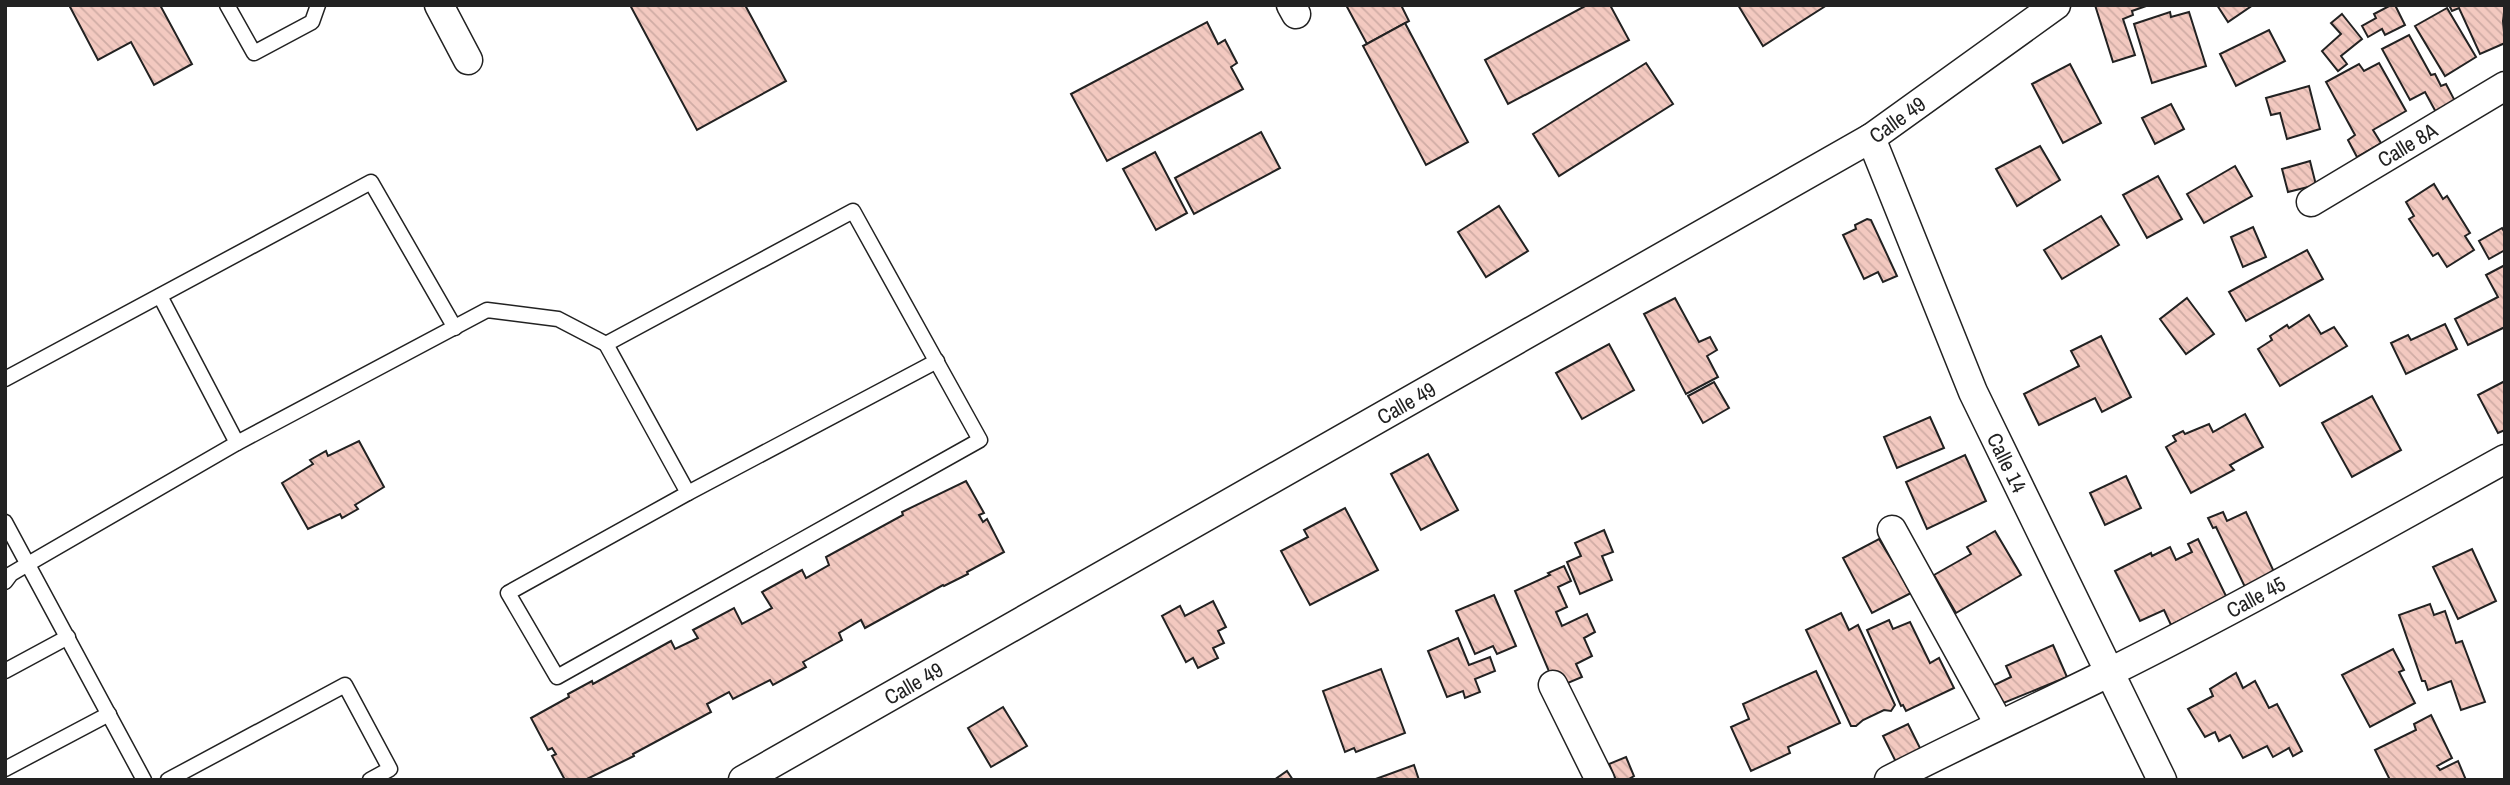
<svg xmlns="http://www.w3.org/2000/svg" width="2510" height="785" font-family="'Archivo Narrow',sans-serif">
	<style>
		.building { fill: url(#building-back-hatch); stroke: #222; stroke-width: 2 }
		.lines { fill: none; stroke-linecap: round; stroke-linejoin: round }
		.lane-casing { stroke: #222; stroke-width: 17 }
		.street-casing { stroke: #222; stroke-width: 31 }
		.lane { stroke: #fff; stroke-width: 14 }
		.street { stroke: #fff; stroke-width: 28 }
		.labels { text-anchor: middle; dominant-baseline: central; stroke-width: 5; stroke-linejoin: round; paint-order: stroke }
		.street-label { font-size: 21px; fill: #222; stroke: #fff }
	</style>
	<defs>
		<pattern id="building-back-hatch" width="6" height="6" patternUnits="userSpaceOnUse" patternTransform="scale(1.75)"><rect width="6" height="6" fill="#f3c9c0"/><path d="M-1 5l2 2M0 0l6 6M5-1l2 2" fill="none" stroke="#d0aca5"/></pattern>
	</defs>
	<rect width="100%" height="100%" fill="#fff"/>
	<g class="building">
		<path d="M69,5H160L192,64L154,85L131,42L98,60Z"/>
		<path d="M630,5H745L786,81L697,130Z"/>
		<path d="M1346,5H1401L1409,21L1367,44Z"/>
		<path d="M1587,5H1610L1629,40L1508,104L1485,60Z"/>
		<path d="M1738,5H1827L1763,46Z"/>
		<path d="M2095,5H2149L2132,11L2133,15L2123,19L2135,55L2113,62Z"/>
		<path d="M2217,5H2253L2228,22Z"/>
		<path d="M2391,5H2395L2405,25L2385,35L2382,29L2368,37L2362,26L2376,18L2374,14Z"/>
		<path d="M2449,5H2505L2503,21L2505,43L2480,54L2459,8L2452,11Z"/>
		<path d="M2447,8L2476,57L2445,76L2415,26Z"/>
		<path d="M2170,12L2171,17L2189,12L2206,66L2152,83L2134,24Z"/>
		<path d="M2342,14L2362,39L2341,56L2347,64L2338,71L2322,51L2341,34L2331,23Z"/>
		<path d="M1207,22L1218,44L1225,40L1237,63L1231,67L1243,89L1107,161L1071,94Z"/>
		<path d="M1405,23L1468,142L1426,165L1363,46Z"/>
		<path d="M2269,30L2285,61L2236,86L2220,54Z"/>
		<path d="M2409,35L2431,75L2435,74L2441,86L2446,84L2456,103L2437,114L2425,92L2410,100L2382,49Z"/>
		<path d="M1646,63L1673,104L1559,176L1533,134Z"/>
		<path d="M2379,63L2406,111L2373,130L2381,143L2357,157L2348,140L2355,135L2326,82L2359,64L2364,71Z"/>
		<path d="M2070,64L2101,123L2063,143L2032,84Z"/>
		<path d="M2309,86L2320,129L2287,139L2280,113L2271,115L2266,98Z"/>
		<path d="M2171,104L2184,129L2155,144L2142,118Z"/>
		<path d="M1261,132L1280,168L1194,214L1175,178Z"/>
		<path d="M2040,146L2060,180L2017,206L1996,169Z"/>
		<path d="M1155,152L1187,213L1156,230L1123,169Z"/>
		<path d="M2310,161L2316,185L2288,192L2282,169Z"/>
		<path d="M2235,166L2252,196L2204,223L2187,194Z"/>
		<path d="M2158,176L2182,219L2147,238L2123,195Z"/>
		<path d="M2434,184L2443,199L2447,196L2470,233L2465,236L2474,250L2447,267L2438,253L2433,256L2409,219L2414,216L2406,202Z"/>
		<path d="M1499,206L1528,251L1486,277L1458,232Z"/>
		<path d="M2101,216L2119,245L2062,279L2044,250Z"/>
		<path d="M1867,219L1871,220L1897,276L1883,282L1878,272L1864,279L1843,235L1856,229L1855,225Z"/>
		<path d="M2253,227L2266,257L2243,267L2231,237Z"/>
		<path d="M2502,228L2505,233V250L2489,259L2479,241Z"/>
		<path d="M2307,250L2323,279L2246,321L2229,292Z"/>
		<path d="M2505,265V327L2468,345L2455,319L2498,297L2486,275Z"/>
		<path d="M1675,298L1699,342L1710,337L1717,350L1707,356L1718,377L1686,394L1644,314Z"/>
		<path d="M2187,298L2214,334L2186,354L2160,319Z"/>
		<path d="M2309,315L2321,334L2334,327L2347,346L2280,386L2258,349L2272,340L2270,336L2287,325L2289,328Z"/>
		<path d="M2445,324L2457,349L2406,374L2391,343L2408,335L2411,340Z"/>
		<path d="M2101,336L2131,397L2102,412L2095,398L2039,425L2024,394L2079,366L2071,351Z"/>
		<path d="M1609,344L1634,390L1582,419L1556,373Z"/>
		<path d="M2505,381V430L2498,433L2478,395Z"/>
		<path d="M1714,382L1729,408L1703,423L1688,396Z"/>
		<path d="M2372,396L2401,450L2352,477L2322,423Z"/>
		<path d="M2245,414L2263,447L2230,465L2234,470L2191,493L2166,447L2176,441L2173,436L2183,431L2185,434L2209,424L2213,432Z"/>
		<path d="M1930,417L1944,448L1897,468L1884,437Z"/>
		<path d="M359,441L384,487L355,505L358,509L342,518L340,514L308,529L282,483L313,464L310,460L326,451L328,456Z"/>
		<path d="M1428,454L1458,510L1421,530L1391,474Z"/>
		<path d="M1965,455L1986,501L1927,529L1906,482Z"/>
		<path d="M2126,476L2141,508L2105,525L2090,493Z"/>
		<path d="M966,481L984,513L979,515L983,522L987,519L1004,552L967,572L968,574L944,586L943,585L865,628L861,620L839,633L842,640L803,662L806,667L773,685L770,680L733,699L729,692L707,704L711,712L633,754L634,756L585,780H565L552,756L556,754L552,748L548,750L531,718L569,697L568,694L592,681L593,684L671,641L675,649L698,638L693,630L734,608L742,624L772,608L762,592L802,570L806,578L829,565L826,557L903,515L902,512Z"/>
		<path d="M1345,508L1378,570L1310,605L1281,551L1308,537L1304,530Z"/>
		<path d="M2223,512L2227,521L2246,512L2275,574L2245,587L2216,527L2213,528L2208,518Z"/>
		<path d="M1604,530L1613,552L1602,556L1612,580L1580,594L1567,562L1581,556L1575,543Z"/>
		<path d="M1995,531L2021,575L1956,613L1934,575L1971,554L1967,547Z"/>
		<path d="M1879,539L1894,564L1899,561L1911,583L1906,585L1911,593L1872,613L1843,558Z"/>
		<path d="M2198,539L2227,598L2171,625L2164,610L2140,621L2115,571L2151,553L2152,556L2170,547L2176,560L2192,552L2188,544Z"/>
		<path d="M2472,549L2496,601L2458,619L2433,567Z"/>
		<path d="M1564,566L1571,581L1558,587L1567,607L1556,612L1562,626L1587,614L1595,632L1584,638L1592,656L1576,664L1582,677L1556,688L1515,591L1550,575L1548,573Z"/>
		<path d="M1494,595L1516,646L1497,654L1493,646L1475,654L1456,611Z"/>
		<path d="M1213,601L1226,627L1218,631L1224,643L1213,648L1218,658L1198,668L1193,658L1186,662L1162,616L1180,606L1185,616Z"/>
		<path d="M2430,604L2434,615L2445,611L2456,643L2462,641L2485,702L2461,710L2451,681L2428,690L2425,681H2422L2399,615Z"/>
		<path d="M1841,613L1849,630L1858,625L1895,705L1891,711L1884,710L1863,720L1856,726H1851L1806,630Z"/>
		<path d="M1889,620L1893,629L1910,622L1930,663L1939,658L1954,688L1906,711L1903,705L1901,706L1867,630Z"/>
		<path d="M1458,638L1469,665L1490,657L1495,671L1475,679L1480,692L1465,698L1463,691L1447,697L1428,651Z"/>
		<path d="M2053,645L2067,677L1996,706L1988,688L2011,677L2006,666Z"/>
		<path d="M2393,649L2404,670L2399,672L2415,703L2370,727L2342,675Z"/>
		<path d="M1381,669L1405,733L1356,752L1354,748L1345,752L1323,691Z"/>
		<path d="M1816,671L1840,723L1788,747L1790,753L1751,771L1731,727L1749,719L1743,704Z"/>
		<path d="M2236,673L2243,688L2255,681L2269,708L2277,704L2302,751L2293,756L2289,748L2273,757L2267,746L2243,758L2230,735L2219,741L2215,732L2205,737L2188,709L2213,696L2210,689Z"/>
		<path d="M1003,707L1027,746L991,767L968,728Z"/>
		<path d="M2431,715L2452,758L2437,766L2440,770L2458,761L2466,780H2390L2375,750L2416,730L2414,724Z"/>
		<path d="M1908,724L1924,756L1899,768L1883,736Z"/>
		<path d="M1626,757L1634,776L1627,780H1616L1609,764Z"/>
		<path d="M1414,765L1419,780H1373Z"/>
		<path d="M1287,771L1293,780H1274Z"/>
	</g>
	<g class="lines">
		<g class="lane-casing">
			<g id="lane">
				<path d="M227,5L254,53L312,22L318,5"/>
				<path d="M853,211L980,440L557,677L508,593L688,493L606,344Z"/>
				<path d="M160,296L237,443"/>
				<path d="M5,379L371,182L455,328"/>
				<path d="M688,493L937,361"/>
				<path d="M5,522L144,780"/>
				<path d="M5,582L11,574L28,564L237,443L487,310L558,319L606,344"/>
				<path d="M5,671L68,637"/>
				<path d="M5,769L109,714"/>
				<path d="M168,780L345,685L390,769L370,780"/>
			</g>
		</g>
		<g class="street-casing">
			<g id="street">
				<path d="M439,5L468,60"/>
				<path d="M1291,5L1296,14"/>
				<path id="s1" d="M1871,138L1973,392L2162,780"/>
				<path id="s2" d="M2311,202L2505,86"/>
				<path d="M1892,530L1999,724"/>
				<path d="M1553,685L1600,780"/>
				<path id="s3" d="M743,780L1871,138L2056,5"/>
				<path id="s4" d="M1889,780C1961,743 2035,709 2108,673C2243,606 2373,532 2505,459"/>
			</g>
		</g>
		<use href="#lane" class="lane"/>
		<use href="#street" class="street"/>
	</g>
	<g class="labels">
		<g class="street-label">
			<text stroke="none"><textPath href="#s3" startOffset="1330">Calle 49</textPath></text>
			<text stroke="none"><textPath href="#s2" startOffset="112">Calle 8A</textPath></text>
			<text stroke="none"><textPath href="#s3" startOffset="763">Calle 49</textPath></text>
			<text stroke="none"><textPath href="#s1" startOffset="352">Calle 14</textPath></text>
			<text stroke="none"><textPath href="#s4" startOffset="410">Calle 45</textPath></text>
			<text stroke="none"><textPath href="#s3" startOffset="196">Calle 49</textPath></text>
		</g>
	</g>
	<rect width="2510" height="785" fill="none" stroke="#222222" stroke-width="14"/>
</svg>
